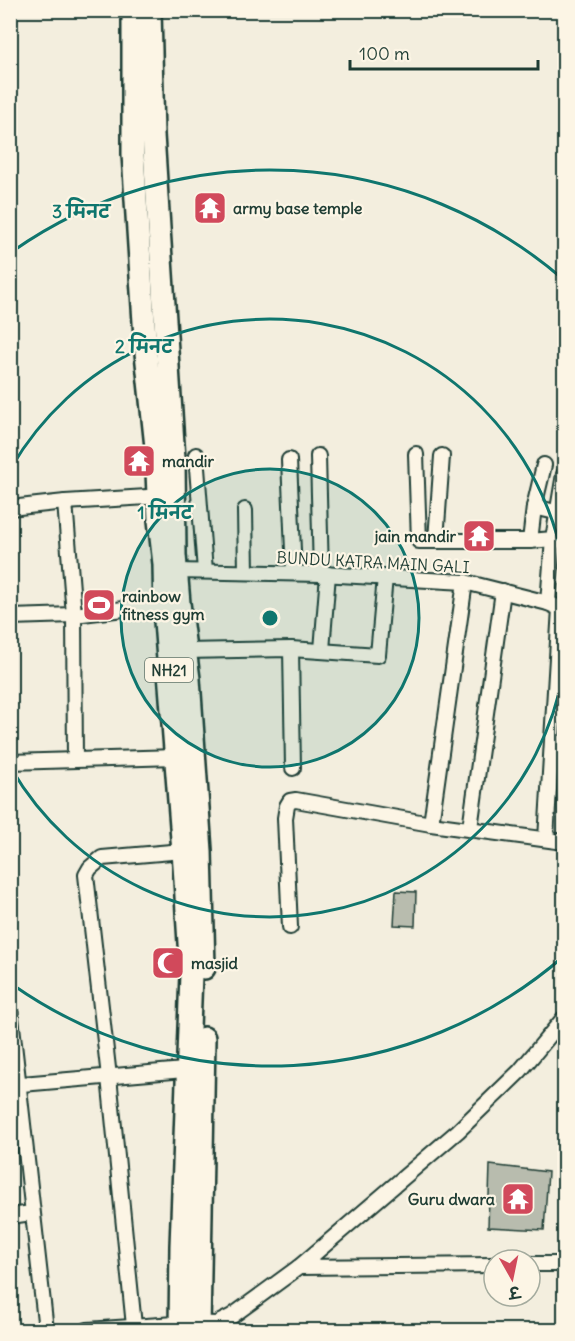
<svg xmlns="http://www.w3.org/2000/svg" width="575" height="1341" font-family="Delius,'Playpen Sans Deva',sans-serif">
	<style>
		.building { fill: #b8bcae; stroke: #1f3d34; stroke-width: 1.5 }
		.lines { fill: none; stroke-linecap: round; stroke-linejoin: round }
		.minor-casing { stroke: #1f3d34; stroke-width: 18 }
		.highway-casing { stroke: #1f3d34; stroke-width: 26 }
		.minor { stroke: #fcf5e5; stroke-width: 14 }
		.highway { stroke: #fcf5e5; stroke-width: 21 }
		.ring { fill: none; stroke: #0f766e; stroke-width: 3 }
		.labels { text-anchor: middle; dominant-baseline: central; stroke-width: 4.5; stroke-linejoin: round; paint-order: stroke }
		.shield { fill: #fcf5e5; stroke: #617469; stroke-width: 1.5 }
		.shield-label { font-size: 15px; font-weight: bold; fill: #1f3d34 }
		.poi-label { font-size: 16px; font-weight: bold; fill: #1f3d34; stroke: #fcf5e5; text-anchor: start }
		.street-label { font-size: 16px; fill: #1f3d34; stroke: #fcf5e5 }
		.centre { fill: #0f766e; stroke: #fcf5e5; stroke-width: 3 }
		.ring-label { font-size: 18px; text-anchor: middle; font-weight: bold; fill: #0f766e; stroke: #fcf5e5; stroke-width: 4.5; stroke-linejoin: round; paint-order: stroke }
	</style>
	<rect width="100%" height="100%" fill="#f3eede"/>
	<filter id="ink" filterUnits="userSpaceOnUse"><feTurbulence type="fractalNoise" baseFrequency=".0167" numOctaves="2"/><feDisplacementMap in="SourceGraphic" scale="12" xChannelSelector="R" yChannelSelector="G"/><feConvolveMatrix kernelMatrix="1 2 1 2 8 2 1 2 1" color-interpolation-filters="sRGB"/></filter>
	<g filter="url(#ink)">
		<g class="building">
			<path d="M396,891L416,892L415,926L394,925Z"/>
			<path d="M490,1165L548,1172L544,1230L488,1227Z"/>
		</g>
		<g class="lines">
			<g class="minor-casing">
				<g id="minor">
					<path d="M416,454L419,541H530L553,539L564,541"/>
					<path d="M196,455L205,571"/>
					<path d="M318,456L321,574"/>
					<path d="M289,460L294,573"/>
					<path d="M544,465L534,507L564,514"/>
					<path d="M65,502L74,615L75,760"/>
					<path d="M10,508L65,502L164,496"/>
					<path d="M245,510L246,572"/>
					<path d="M436,540L442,456"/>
					<path d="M530,541L534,507"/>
					<path d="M176,571L321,574L465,582L548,603L564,610"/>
					<path d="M548,603L553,539L564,474"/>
					<path d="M10,617L74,615L165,604"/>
					<path d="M291,649L293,768"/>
					<path d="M322,650L328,574"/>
					<path d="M185,651L291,649L378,655L385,577"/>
					<path d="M10,762L176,757"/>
					<path d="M431,824L465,582"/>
					<path d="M470,828L503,591"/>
					<path d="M546,839L560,608"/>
					<path d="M290,927L285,818L287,806L290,801L296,800L431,824L564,842"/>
					<path d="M10,1008L46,1330"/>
					<path d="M10,1085L196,1069"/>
					<path d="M10,1216L32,1213"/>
					<path d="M530,1264H564"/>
					<path d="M299,1267L494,1265"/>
					<path d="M134,1326L109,1077L86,875L90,868L102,858L183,851"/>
					<path d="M87,1330L190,1323L216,1324L232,1316L299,1267L458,1131L520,1071L564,1018"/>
				</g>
			</g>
			<g class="highway-casing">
				<g id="highway">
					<path d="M133,10V154L146,353L156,447L159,520L164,564L165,621L184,865L191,974L181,1246L180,1330"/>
					<path d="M150,10L153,135L174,459L175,555L179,603L189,679L201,851L204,968"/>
					<path d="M199,1330L204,1038"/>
				</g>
			</g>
			<use href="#minor" class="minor"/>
			<use href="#highway" class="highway"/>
		</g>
	</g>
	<circle cx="270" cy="618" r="149" fill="#0f766e" fill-opacity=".12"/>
	<g class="ring">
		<circle cx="270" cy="618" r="149"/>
		<path d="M564 670A299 299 0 0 1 11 768M11 468A299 299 0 0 1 564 566"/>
		<path d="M564 956A448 448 0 0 1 13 985M13 251A448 448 0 0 1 564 280"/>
	</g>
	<defs>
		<g id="temple-square" transform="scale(1.725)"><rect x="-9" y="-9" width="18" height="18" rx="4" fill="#d1495b" stroke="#fcf5e5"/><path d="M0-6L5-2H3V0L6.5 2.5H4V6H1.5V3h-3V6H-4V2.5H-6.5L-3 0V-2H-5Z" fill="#fff"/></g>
		<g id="stadium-square" transform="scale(1.725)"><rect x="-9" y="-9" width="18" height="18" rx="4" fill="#d1495b" stroke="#fcf5e5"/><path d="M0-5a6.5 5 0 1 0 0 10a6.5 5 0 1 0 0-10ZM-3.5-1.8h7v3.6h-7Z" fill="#fff"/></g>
		<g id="mosque-square" transform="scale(1.725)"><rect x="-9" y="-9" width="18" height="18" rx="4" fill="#d1495b" stroke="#fcf5e5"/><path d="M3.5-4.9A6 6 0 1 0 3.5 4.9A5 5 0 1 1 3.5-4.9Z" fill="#fff"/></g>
	</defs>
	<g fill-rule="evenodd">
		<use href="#temple-square" x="210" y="208"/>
		<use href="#temple-square" x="139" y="461"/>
		<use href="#temple-square" x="479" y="536"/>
		<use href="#stadium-square" x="99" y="605"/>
		<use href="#mosque-square" x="168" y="963"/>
		<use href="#temple-square" x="518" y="1199"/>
	</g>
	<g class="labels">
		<rect class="shield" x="145" y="658" width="48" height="24" rx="4.5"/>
		<g class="shield-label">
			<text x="169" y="670">NH21</text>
		</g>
		<g class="poi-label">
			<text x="233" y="208">army base temple</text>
			<text x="162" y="461">mandir</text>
			<text x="456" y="536" text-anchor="end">jain mandir</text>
			<text x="122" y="596">rainbow<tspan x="122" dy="18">fitness gym</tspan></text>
			<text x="191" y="963">masjid</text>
			<text x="495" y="1199" text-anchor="end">Guru dwara</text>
		</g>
		<g class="street-label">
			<text transform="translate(373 562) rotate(3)">BUNDU KATRA MAIN GALI</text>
		</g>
	</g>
	<circle cx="270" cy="618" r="9" class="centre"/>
	<g class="ring-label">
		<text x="81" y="218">3 मिनट</text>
		<text x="144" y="353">2 मिनट</text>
		<text x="165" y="519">1 मिनट</text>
	</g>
	<rect width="575" height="1341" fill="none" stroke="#fcf5e5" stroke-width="36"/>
	<rect x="18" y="18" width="539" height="1305" fill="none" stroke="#1f3d34" stroke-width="2" filter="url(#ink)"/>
	<g transform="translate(512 1278) rotate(171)"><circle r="28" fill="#fcf5e5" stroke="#a4ab9e" stroke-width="1.5"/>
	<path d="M0-4.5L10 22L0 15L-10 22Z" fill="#d1495b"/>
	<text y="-9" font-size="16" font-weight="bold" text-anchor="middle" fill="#1f3d34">उ</text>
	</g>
	<path d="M350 60v9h188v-9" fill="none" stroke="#1f3d34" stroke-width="3"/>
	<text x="359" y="60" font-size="18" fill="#1f3d34" stroke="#fcf5e5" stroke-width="4.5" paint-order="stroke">100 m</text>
</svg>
